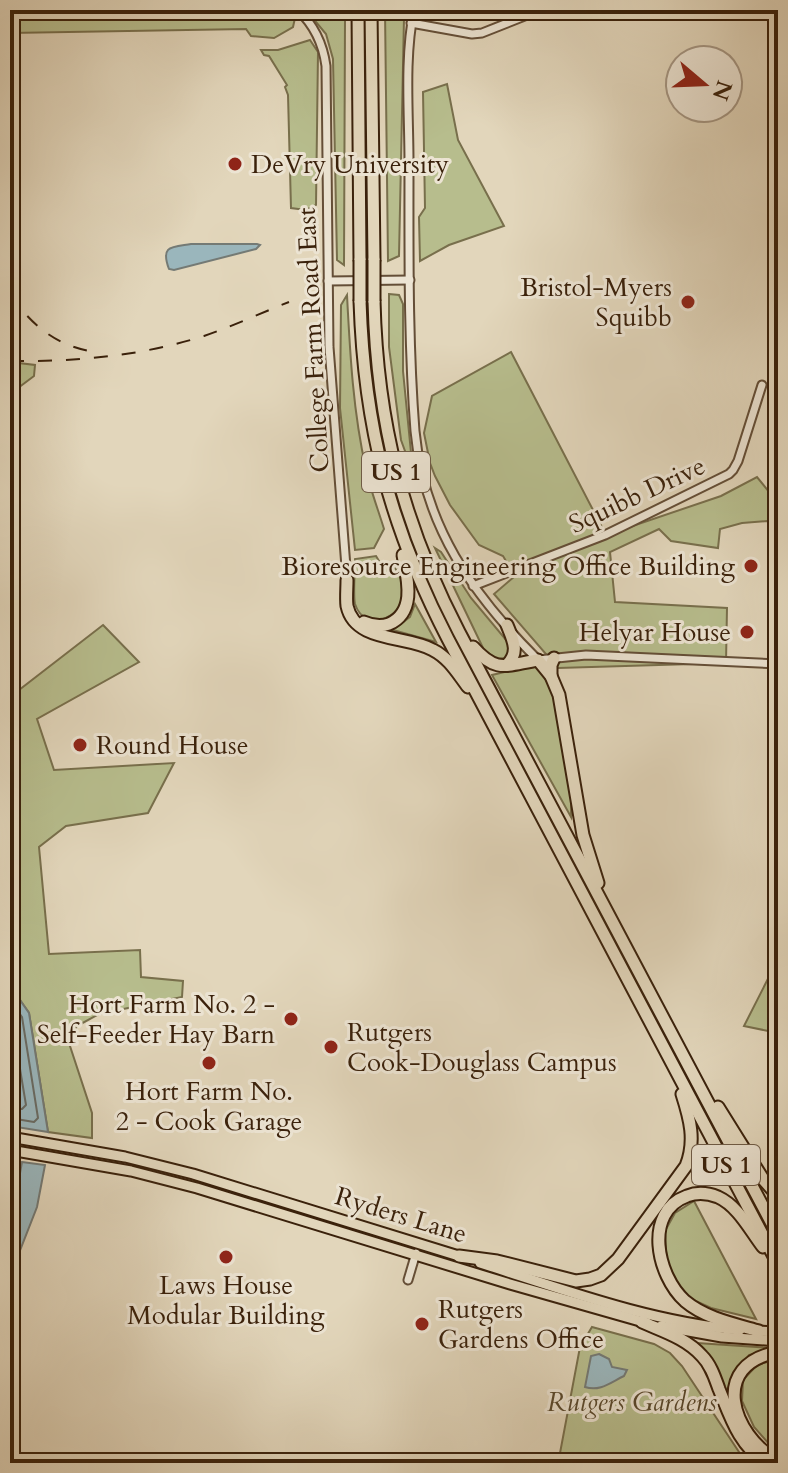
<svg xmlns="http://www.w3.org/2000/svg" width="788" height="1473" font-family="Cardo,serif">
	<style>
		.green { fill: #b7bd8d; stroke: #786f4c; stroke-width: 2 }
		.water { fill: #9ab6bc; stroke: #747a75; stroke-width: 2 }
		.lines { fill: none; stroke-linecap: round; stroke-linejoin: round }
		.shore { stroke: #6a6c64; stroke-width: 2 }
		.minor-casing { stroke: #644e37; stroke-width: 11 }
		.major-casing { stroke: #3a210b; stroke-width: 13 }
		.highway-casing { stroke: #3a210b; stroke-width: 15 }
		.minor { stroke: #ece4d3; stroke-width: 7 }
		.major { stroke: #e2d6bb; stroke-width: 9 }
		.highway { stroke: #e2d6bb; stroke-width: 11 }
		.rail { stroke: #3a210b; stroke-width: 2; stroke-dasharray: 14 14; stroke-linecap: butt }
		.highway-bridge-casing { stroke: #3a210b; stroke-width: 15; stroke-linecap: butt }
		.highway-bridge { stroke: #e2d6bb; stroke-width: 11 }
		.poi-dot { fill: #8f2418; stroke: #ece4d3; stroke-width: 3 }
		.labels { text-anchor: middle; dominant-baseline: central; stroke-width: 6; stroke-linejoin: round; paint-order: stroke }
		.shield { fill: #ece4d3; stroke: #6f5c47; stroke-width: 2 }
		.shield-label { font-size: 24px; font-weight: bold; fill: #3a210b }
		.poi-label { font-size: 26px; fill: #3a210b; stroke: #ece4d3; text-anchor: start }
		.street-label { font-size: 26px; fill: #3a210b; stroke: #ece4d3 }
		.park-label { font-size: 26px; font-style: italic; fill: #59482c; stroke: #ece4d3 }
	</style>
	<rect width="100%" height="100%" fill="#e2d6bb"/>
	<filter id="stains"><feTurbulence type="fractalNoise" baseFrequency=".0025" numOctaves="4"/><feColorMatrix values="0 0 0 0 .2 0 0 0 0 .09 0 0 0 0 .02 0 0 0 .5 -.17"/></filter>
	<radialGradient id="worn" r=".72"><stop offset=".6" stop-color="#630" stop-opacity="0"/><stop offset="1" stop-color="#630" stop-opacity=".3"/></radialGradient>
	<g class="green">
		<path d="M10,10H284L295,18L293,27L274,38L251,36L246,29L10,33Z"/>
		<path d="M306,10H343L345,18L344,265L337,260L333,59L326,34Z"/>
		<path d="M385,10H406L404,18L399,256L388,261Z"/>
		<path d="M310,40L318,52L316,205L306,210L291,208L288,95L285,87L287,85L269,56L264,55L261,50H278Z"/>
		<path d="M447,84L458,140L504,226L449,245L420,261L419,217L425,208L423,92Z"/>
		<path d="M389,294L399,295L403,304V371L413,473L401,440L389,347Z"/>
		<path d="M347,295C350,353 353,412 366,469C370,489 378,509 384,529L374,548L355,550L340,408L341,305Z"/>
		<path d="M511,352L606,535L721,496L757,477L778,503V531L767,521L742,523L720,529L718,548L671,541L659,529L610,552L615,602L727,608L726,663L558,668L494,594L515,576L503,556L479,545L450,505L435,476L430,463L424,433L432,396Z"/>
		<path d="M10,362L35,365L34,376L10,394Z"/>
		<path d="M435,548L441,552L471,598L507,641L511,651L506,658L497,659L484,650Z"/>
		<path d="M376,556L382,566L393,564C396,571 403,580 404,587C408,617 365,635 355,604C353,596 355,570 355,559Z"/>
		<path d="M415,604L436,642L393,630L410,617Z"/>
		<path d="M103,625L139,662L37,719L54,770L174,763L148,813L66,826L39,847L49,954L140,950L141,977L183,981L182,997L99,1014L77,1026L69,1043L92,1113V1138L48,1132L29,1013L13,990L10,982V697Z"/>
		<path d="M535,665L547,678L556,704L571,785V817L492,675Z"/>
		<path d="M778,959V1033L744,1026Z"/>
		<path d="M694,1201L756,1319L711,1308L687,1297L667,1268L665,1231L675,1213Z"/>
		<path d="M592,1327L654,1344L670,1353L682,1366L745,1461L749,1463H567L560,1453L580,1347Z"/>
		<path d="M697,1343L771,1348L749,1355L740,1367L732,1408L712,1359Z"/>
		<path d="M778,1359V1454L754,1427L742,1401L743,1380L757,1365Z"/>
	</g>
	<g class="water">
		<path d="M191,244H257L260,245L256,249L174,270L169,269C160,245 172,247 191,244Z"/>
		<path d="M10,982L13,990L29,1013L48,1132L10,1126Z"/>
		<path d="M22,1162L45,1165L37,1207L10,1276V1201H15Z"/>
		<path d="M599,1354L609,1359L612,1367L627,1370L624,1376C611,1382 600,1392 585,1387L591,1356Z"/>
	</g>
	<g class="lines">
		<g class="shore">
			<path d="M10,1000L22,1017L38,1118L34,1122L10,1118"/>
			<path d="M10,1017L12,1021L26,1105L22,1109L10,1108"/>
		</g>
		<g class="minor-casing">
			<g id="minor">
				<path d="M298,10C314,25 323,44 326,66L329,347L347,580"/>
				<path d="M414,10C404,59 409,112 409,162C409,251 408,342 415,431C424,526 472,594 538,660L586,655L778,664"/>
				<path d="M411,23L472,34L482,33L540,10"/>
				<path d="M328,281L410,280"/>
				<path d="M473,586L605,535L729,474L733,470L738,461L762,385"/>
				<path d="M408,1280L416,1253"/>
			</g>
		</g>
		<g class="major-casing">
			<g id="major">
				<path d="M10,1137L125,1157L193,1174L462,1257"/>
				<path d="M10,1150L131,1171L197,1188L510,1284L647,1323"/>
				<path d="M480,1263C565,1290 651,1322 740,1330"/>
				<path d="M661,1326L722,1337L778,1341"/>
				<path d="M755,1331L778,1332"/>
			</g>
		</g>
		<g class="highway-casing">
			<g id="highway">
				<path d="M358,10L360,260"/>
				<path d="M371,10L374,260"/>
				<path d="M360,301C364,427 390,527 448,639L778,1264"/>
				<path d="M374,301C377,423 403,524 459,632L778,1235"/>
				<path d="M347,580C347,589 346,598 347,606C355,643 407,635 433,650C449,658 458,674 468,687"/>
				<path d="M364,622C373,626 380,627 389,624C417,612 407,577 403,555"/>
				<path d="M507,625C513,640 520,652 507,665"/>
				<path d="M473,647C497,674 506,665 538,660L551,676L559,695L583,835L598,883"/>
				<path d="M551,676V665L554,658"/>
				<path d="M718,1107L763,1179L778,1196"/>
				<path d="M459,1256L497,1261L576,1281L590,1279L601,1275L618,1259L686,1166C696,1141 690,1119 682,1094"/>
				<path d="M642,1322C662,1331 686,1338 702,1356C711,1365 715,1378 719,1389C731,1418 739,1445 766,1463"/>
				<path d="M759,1331C734,1324 705,1318 685,1301C657,1276 643,1212 687,1196C697,1192 708,1193 718,1197C738,1206 750,1230 763,1247"/>
				<path d="M778,1352C709,1364 731,1435 778,1461"/>
			</g>
		</g>
		<use href="#minor" class="minor"/>
		<use href="#major" class="major"/>
		<use href="#highway" class="highway"/>
		<g class="rail">
			<path d="M10,294C31,325 57,347 96,352"/>
			<path d="M10,361C75,362 141,356 204,336C233,326 261,313 289,302"/>
		</g>
		<g class="highway-bridge-casing">
			<g id="highway-bridge">
				<path d="M360,260V301"/>
				<path d="M374,260V301"/>
			</g>
		</g>
		<use href="#highway-bridge" class="highway-bridge"/>
	</g>
	<g class="poi-dot">
		<circle cx="235" cy="164" r="8"/>
		<circle cx="688" cy="302" r="8"/>
		<circle cx="751" cy="566" r="8"/>
		<circle cx="747" cy="632" r="8"/>
		<circle cx="80" cy="745" r="8"/>
		<circle cx="291" cy="1019" r="8"/>
		<circle cx="331" cy="1047" r="8"/>
		<circle cx="209" cy="1063" r="8"/>
		<circle cx="226" cy="1257" r="8"/>
		<circle cx="422" cy="1324" r="8"/>
	</g>
	<g class="labels">
		<g class="shield">
			<rect x="362" y="452" width="68" height="40" rx="6"/>
			<rect x="692" y="1145" width="68" height="40" rx="6"/>
		</g>
		<g class="shield-label">
			<text x="396" y="472">US 1</text>
			<text x="726" y="1165">US 1</text>
		</g>
		<g class="poi-label">
			<text x="251" y="164">DeVry University</text>
			<text x="672" y="287" text-anchor="end">Bristol-Myers<tspan x="672" dy="30">Squibb</tspan></text>
			<text x="735" y="566" text-anchor="end">Bioresource Engineering Office Building</text>
			<text x="731" y="632" text-anchor="end">Helyar House</text>
			<text x="96" y="745">Round House</text>
			<text x="275" y="1004" text-anchor="end">Hort Farm No. 2 -<tspan x="275" dy="30">Self-Feeder Hay Barn</tspan></text>
			<text x="347" y="1032">Rutgers<tspan x="347" dy="30">Cook-Douglass Campus</tspan></text>
			<text x="209" y="1091" text-anchor="middle">Hort Farm No.<tspan x="209" dy="30">2 - Cook Garage</tspan></text>
			<text x="226" y="1285" text-anchor="middle">Laws House<tspan x="226" dy="30">Modular Building</tspan></text>
			<text x="438" y="1309">Rutgers<tspan x="438" dy="30">Gardens Office</tspan></text>
		</g>
		<g class="street-label">
			<text transform="translate(313 340) rotate(-93)">College Farm Road East</text>
			<text transform="translate(637 495) rotate(-25)">Squibb Drive</text>
			<text transform="translate(401 1215) rotate(17)">Ryders Lane</text>
		</g>
		<g class="park-label">
			<text x="632" y="1402">Rutgers Gardens</text>
		</g>
	</g>
	<rect width="788" height="1473" fill="none" stroke="#e2d6bb" stroke-width="40"/>
	<rect x="12" y="12" width="764" height="1449" fill="none" stroke="#3a210b" stroke-width="4"/>
	<rect x="20" y="20" width="748" height="1433" fill="none" stroke="#3a210b" stroke-width="2"/>
	<g transform="translate(704 84) rotate(109)"><circle r="38" fill="#ece4d3" stroke="#a59683" stroke-width="2"/>
	<path d="M0-6L14 30L0 20L-14 30Z" fill="#8f2418"/>
	<text y="-12" font-size="22" font-weight="bold" text-anchor="middle" fill="#3a210b">N</text>
	</g>
	<rect width="100%" height="100%" filter="url(#stains)"/>
	<rect width="100%" height="100%" fill="url(#worn)"/>
</svg>
